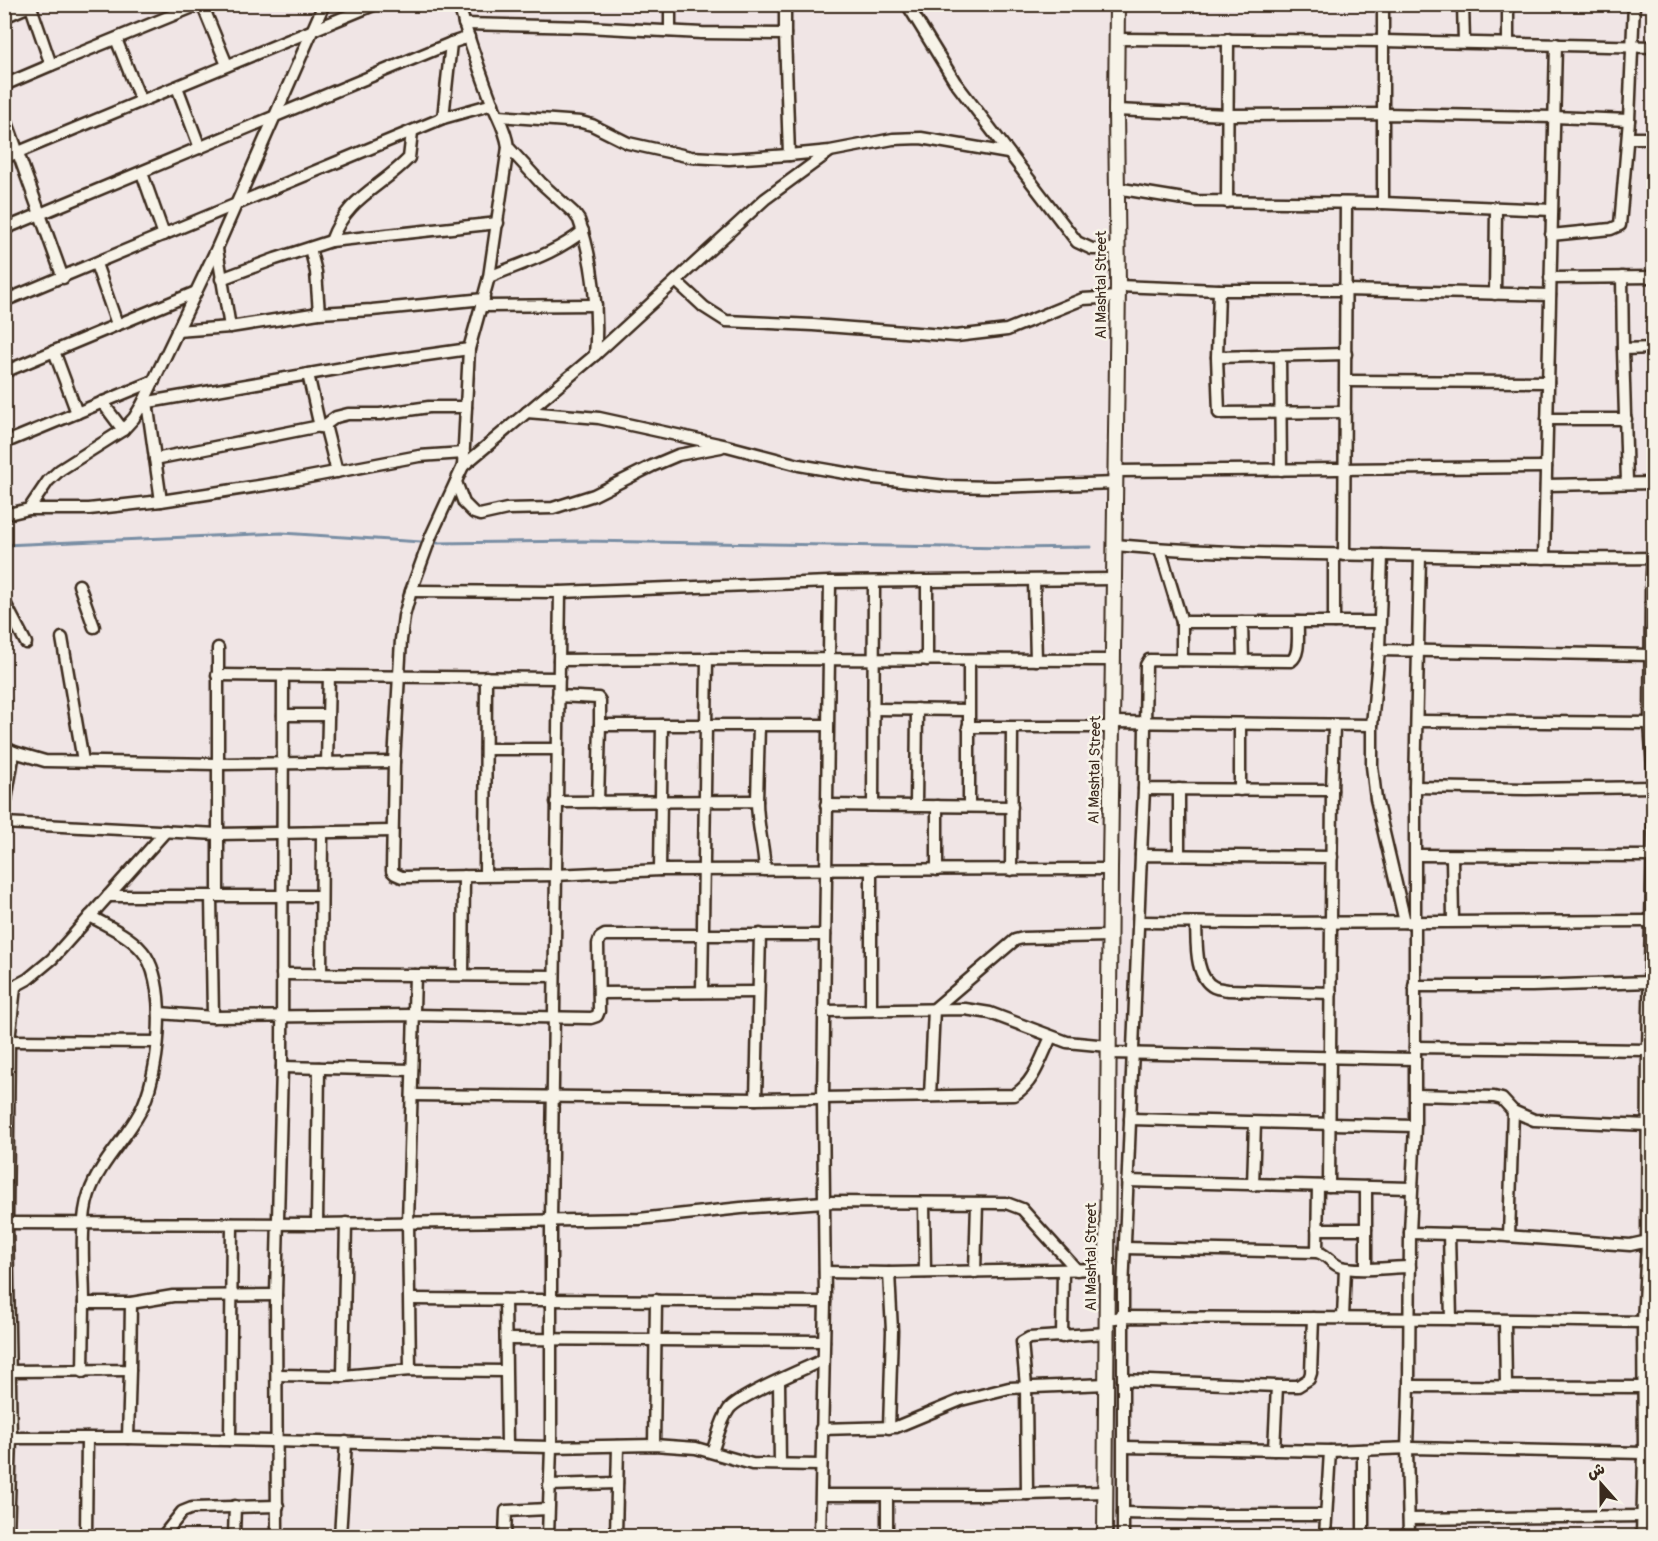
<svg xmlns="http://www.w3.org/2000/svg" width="1658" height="1541" font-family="Pangolin,'Playpen Sans Arabic',sans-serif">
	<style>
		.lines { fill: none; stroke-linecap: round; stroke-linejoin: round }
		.stream { stroke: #798ea4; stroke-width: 3 }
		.street-casing { stroke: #3b2a1e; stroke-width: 15 }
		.secondary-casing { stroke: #3b2a1e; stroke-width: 18 }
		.street { stroke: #f7f3e8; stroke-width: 10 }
		.secondary { stroke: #f7f3e8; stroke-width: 14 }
		.labels { text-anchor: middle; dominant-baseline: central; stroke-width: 5; stroke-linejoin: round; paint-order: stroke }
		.street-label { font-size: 15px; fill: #3b2a1e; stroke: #f7f3e8 }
	</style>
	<rect width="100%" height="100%" fill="#f0e5e5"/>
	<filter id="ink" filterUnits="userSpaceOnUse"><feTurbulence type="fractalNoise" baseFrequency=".0167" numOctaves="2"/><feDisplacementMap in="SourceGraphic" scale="12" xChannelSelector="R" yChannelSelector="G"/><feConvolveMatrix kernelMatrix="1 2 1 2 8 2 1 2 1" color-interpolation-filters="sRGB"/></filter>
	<g filter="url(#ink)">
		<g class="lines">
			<g class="stream">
				<path d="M436,543L583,541L1008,548L1091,547"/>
				<path d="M4,545L282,533L421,542"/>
			</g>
			<g class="street-casing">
				<g id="street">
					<path d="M30,4L51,65L200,4"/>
					<path d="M202,4L227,65"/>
					<path d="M459,4C467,37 480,71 492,103C498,118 506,130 508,147L489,277L469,349L466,407"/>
					<path d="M907,4L955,82L1077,242L1092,249H1117"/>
					<path d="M1463,4L1464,42"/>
					<path d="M4,17L34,4"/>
					<path d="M464,24L586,27L702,33L785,34V4"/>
					<path d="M670,31V4"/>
					<path d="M785,34L789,155"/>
					<path d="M116,39L141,101"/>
					<path d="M1117,39L1383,41L1654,47"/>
					<path d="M1508,43V4"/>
					<path d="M4,85L51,65"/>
					<path d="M177,87L200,148"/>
					<path d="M1116,110L1228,115L1384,114L1554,117L1629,120"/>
					<path d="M4,114L63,278"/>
					<path d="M499,116L581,122L592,125L628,143L691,157L729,159L789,155L830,151L893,139L921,138L1008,153"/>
					<path d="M443,118L451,43L469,37"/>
					<path d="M1628,138H1654"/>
					<path d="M508,147L541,183L574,213L579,220C593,260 599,314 595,355"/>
					<path d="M4,158L376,4"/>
					<path d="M142,173L164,235"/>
					<path d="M1116,188L1196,201L1383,203L1552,210"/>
					<path d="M1227,202L1228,39"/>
					<path d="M1383,203V4"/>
					<path d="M4,229L451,43"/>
					<path d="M1551,235L1611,229L1620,225L1629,120L1634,4"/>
					<path d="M331,241C347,197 379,189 409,158L412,132"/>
					<path d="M310,248L316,272L319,313"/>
					<path d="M217,249L230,327"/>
					<path d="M96,264L117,324"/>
					<path d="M489,277C522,263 555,254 583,231"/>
					<path d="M1622,277L1623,349L1654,348"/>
					<path d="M1550,278L1654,277"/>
					<path d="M221,279L275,259L331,241L498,223"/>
					<path d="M676,281L704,307L726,321L813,325L956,336L1007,330L1083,299L1118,297"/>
					<path d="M1118,286L1219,290H1345L1550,295"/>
					<path d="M1219,290L1217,357L1219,413L1345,412"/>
					<path d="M1495,294L1496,209"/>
					<path d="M4,301L443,118L493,104"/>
					<path d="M482,306L596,305"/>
					<path d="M177,331L230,327L319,313L372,310L484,299"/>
					<path d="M1623,349L1627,482"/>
					<path d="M54,351L77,413"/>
					<path d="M1280,356L1281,470"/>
					<path d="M1217,357L1346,354"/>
					<path d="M4,372L196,292"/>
					<path d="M308,374L320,427"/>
					<path d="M1346,381L1548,382"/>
					<path d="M102,402L123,430"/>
					<path d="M147,402L161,501"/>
					<path d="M143,403L377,362L469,349"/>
					<path d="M527,412L599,418L727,446L799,465L874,478L946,486L994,487L1116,483"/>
					<path d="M1547,419H1626"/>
					<path d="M325,425L336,417L348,414H380L429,407H466L463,466L431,536L411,591L404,616L401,640L394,762L392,871L395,874L402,877L555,875L660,870L1110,869"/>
					<path d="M4,443L154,381"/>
					<path d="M155,459L325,425L337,472"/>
					<path d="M463,466L595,355L765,199L829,152"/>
					<path d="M1116,471L1546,467"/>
					<path d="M456,482L464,503L474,513L480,515L507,509L553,508L594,495L652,466L678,455L721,447"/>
					<path d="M1546,485L1654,483"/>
					<path d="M29,509L48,481L60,470L123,430L134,418L143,403L217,248L324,4"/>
					<path d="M4,515L29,509H89L161,501L278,483L419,456L464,453"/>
					<path d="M1115,545C1204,553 1294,554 1384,555C1474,557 1564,559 1654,558"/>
					<path d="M1160,549L1182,622"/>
					<path d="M1334,555V622"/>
					<path d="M1344,555L1346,203"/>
					<path d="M1382,555L1379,650L1372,725V766L1376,799L1405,922"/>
					<path d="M1544,558L1556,44"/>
					<path d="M1653,558L1651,591L1650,723L1654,785"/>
					<path d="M1034,581L1036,660"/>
					<path d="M79,585L94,627"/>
					<path d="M411,591L560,592L830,582L1114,579"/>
					<path d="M4,601L26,643"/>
					<path d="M1242,622L1243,661"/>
					<path d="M62,638L83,761"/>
					<path d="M1379,650L1651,655"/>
					<path d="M559,660L707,659"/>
					<path d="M927,660V582"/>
					<path d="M1182,660V622H1298"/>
					<path d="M217,675L559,678"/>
					<path d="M558,696L598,698L600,701V725H827"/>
					<path d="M873,709L968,710"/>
					<path d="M283,715H328"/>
					<path d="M1417,721L1650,723"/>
					<path d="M1112,722L1372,725"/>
					<path d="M968,727H1112"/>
					<path d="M4,747L14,752L4,812"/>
					<path d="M486,749H557"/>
					<path d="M14,752L45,761L217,764L394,762"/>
					<path d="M327,763L329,676"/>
					<path d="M1415,787L1526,789L1654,787"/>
					<path d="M1240,790V725"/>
					<path d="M1332,790L1334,726"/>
					<path d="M757,801L759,725"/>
					<path d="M556,802L757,801C757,825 764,846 765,870"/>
					<path d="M598,802L600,725"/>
					<path d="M826,805L1012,807"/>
					<path d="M873,805L874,582"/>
					<path d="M916,806L917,709"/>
					<path d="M969,806V660"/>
					<path d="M4,823L217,834L392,831"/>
					<path d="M1141,855L1144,789"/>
					<path d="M1179,855V789"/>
					<path d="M1416,855L1652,856"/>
					<path d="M1452,856L1453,921"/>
					<path d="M871,869V1010"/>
					<path d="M660,870L662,725"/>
					<path d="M937,870V806"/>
					<path d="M1011,870L1012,728"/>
					<path d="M485,875L486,677"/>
					<path d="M108,896H321"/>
					<path d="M211,896L213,1017"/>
					<path d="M218,896V648"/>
					<path d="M90,916C109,927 134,937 146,956C168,991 159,1077 140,1112C125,1140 99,1164 89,1194C79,1222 84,1272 84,1303H131L173,1296L276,1295"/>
					<path d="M1139,922L1248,923L1651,921"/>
					<path d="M1196,923C1197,941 1194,977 1214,987C1218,989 1224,989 1228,990L1331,993"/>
					<path d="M282,974L554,976"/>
					<path d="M321,974L322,833"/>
					<path d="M463,975L464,876"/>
					<path d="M1414,986H1532L1650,982"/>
					<path d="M4,992L28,979L52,959L166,831"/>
					<path d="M702,992L707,659L1114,660"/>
					<path d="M599,993L758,992"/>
					<path d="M825,1011L965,1009L990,1013L1067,1042L1108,1046"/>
					<path d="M159,1013L213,1017L414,1015L591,1018L597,1016L599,1011L598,944L600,938L605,935H825"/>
					<path d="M9,1041L157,1042"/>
					<path d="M1415,1047L1648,1050"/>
					<path d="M1108,1053L1415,1059"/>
					<path d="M282,1067L412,1070"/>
					<path d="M412,1095L756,1099L1014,1095C1034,1083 1041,1058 1051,1037"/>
					<path d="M1415,1095L1494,1097L1502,1099L1513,1111L1534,1120L1647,1125"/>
					<path d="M930,1096L934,1009L1015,940L1023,938L1109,936"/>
					<path d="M756,1099L760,934"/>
					<path d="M1130,1119L1415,1126"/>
					<path d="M1127,1181L1411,1188"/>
					<path d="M1253,1185L1255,1123"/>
					<path d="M1329,1186L1332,790L1144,789L1146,665L1149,660L1291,661C1301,654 1297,634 1298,622H1379"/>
					<path d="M924,1203L925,1272"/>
					<path d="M7,1223L317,1224L639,1219L741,1208L824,1202L1006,1203L1022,1209L1077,1270"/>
					<path d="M317,1224L319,1068"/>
					<path d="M1317,1229H1366"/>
					<path d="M1410,1233L1493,1235L1630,1245L1653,1240"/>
					<path d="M1449,1234L1451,1319"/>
					<path d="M1509,1236L1513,1111"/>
					<path d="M1125,1248L1317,1252C1327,1254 1331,1264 1341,1267C1358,1272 1391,1267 1410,1267"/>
					<path d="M1317,1252L1318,1186"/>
					<path d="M1366,1268V1187"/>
					<path d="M825,1272L889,1273L1106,1269"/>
					<path d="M975,1272L977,1203"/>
					<path d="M410,1299L825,1302"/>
					<path d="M505,1300L507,1445"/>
					<path d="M1343,1318L1345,1268"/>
					<path d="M1107,1319L1123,1317L1451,1319L1643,1322"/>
					<path d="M1505,1321L1506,1385"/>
					<path d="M1062,1337L1063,1270"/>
					<path d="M506,1339L824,1341"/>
					<path d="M410,1370L408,1222L415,975"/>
					<path d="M10,1371L130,1370L131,1303"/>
					<path d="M83,1372L84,1303"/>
					<path d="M277,1375L343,1376L410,1370L505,1371"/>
					<path d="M343,1376L346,1223"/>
					<path d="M1123,1380L1277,1386H1298L1309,1379L1311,1373L1313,1318"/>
					<path d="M779,1381L780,1464"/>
					<path d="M1409,1386L1643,1387"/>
					<path d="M889,1428L892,1331L889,1273"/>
					<path d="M821,1429L896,1427L961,1400L1009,1388L1107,1384"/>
					<path d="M11,1438H128L551,1447L654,1445L696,1448L752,1464L821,1465"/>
					<path d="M128,1438L130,1370"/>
					<path d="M230,1440L232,1224"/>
					<path d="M654,1445L656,1300"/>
					<path d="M1124,1447L1330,1451L1411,1448L1644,1453"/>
					<path d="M1274,1450L1277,1386"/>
					<path d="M1363,1450V1536"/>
					<path d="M712,1452C717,1439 721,1420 729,1409C740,1395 804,1369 823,1360"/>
					<path d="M549,1485L617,1483"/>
					<path d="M1027,1494L1026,1386L1022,1342L1029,1338L1107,1333"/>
					<path d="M822,1495H987L1105,1492"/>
					<path d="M1123,1513L1213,1515H1326"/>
					<path d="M1409,1519L1642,1516"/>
					<path d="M8,1536L11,1438L7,1223L9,1041L15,987"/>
					<path d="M86,1536L87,1438"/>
					<path d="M163,1536L182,1512L192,1508L278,1506"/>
					<path d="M234,1536L235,1506"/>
					<path d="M277,1536L276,1295L282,1067L283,676"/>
					<path d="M340,1536L346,1442"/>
					<path d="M505,1536L506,1511L548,1509"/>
					<path d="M548,1536L551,1447V1220L560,592"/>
					<path d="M616,1536L618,1446"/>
					<path d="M820,1536L825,1302L823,1098L830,582"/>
					<path d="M887,1536V1496"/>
					<path d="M1123,1536V1291L1141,855L1332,857"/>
					<path d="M1325,1536L1330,1451"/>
					<path d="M1409,1536L1407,1448L1409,1386L1410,1233L1415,1126V787L1420,556"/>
					<path d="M1642,1536L1644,1453L1643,1322L1647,1242L1648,1050L1654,791"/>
				</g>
			</g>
			<g class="secondary-casing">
				<path id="secondary" d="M1105,1536L1110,869L1118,286L1116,110L1117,4"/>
			</g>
			<use href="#street" class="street"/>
			<use href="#secondary" class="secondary"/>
		</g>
	</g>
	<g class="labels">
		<g class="street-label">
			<text transform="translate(1101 285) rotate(-90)">Al Mashtal Street</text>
			<text transform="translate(1095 770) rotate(-89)">Al Mashtal Street</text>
			<text transform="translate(1091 1257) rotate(-90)">Al Mashtal Street</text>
		</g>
	</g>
	<rect width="1658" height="1541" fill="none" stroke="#f7f3e8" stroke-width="24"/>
	<rect x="12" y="12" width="1634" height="1517" fill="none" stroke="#3b2a1e" stroke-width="2" filter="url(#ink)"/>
	<g transform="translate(1601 1484) rotate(339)" stroke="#f7f3e8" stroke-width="4.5" paint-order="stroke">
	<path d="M0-4.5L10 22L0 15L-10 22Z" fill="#3b2a1e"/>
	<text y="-9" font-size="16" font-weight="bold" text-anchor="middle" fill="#3b2a1e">ش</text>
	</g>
</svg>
